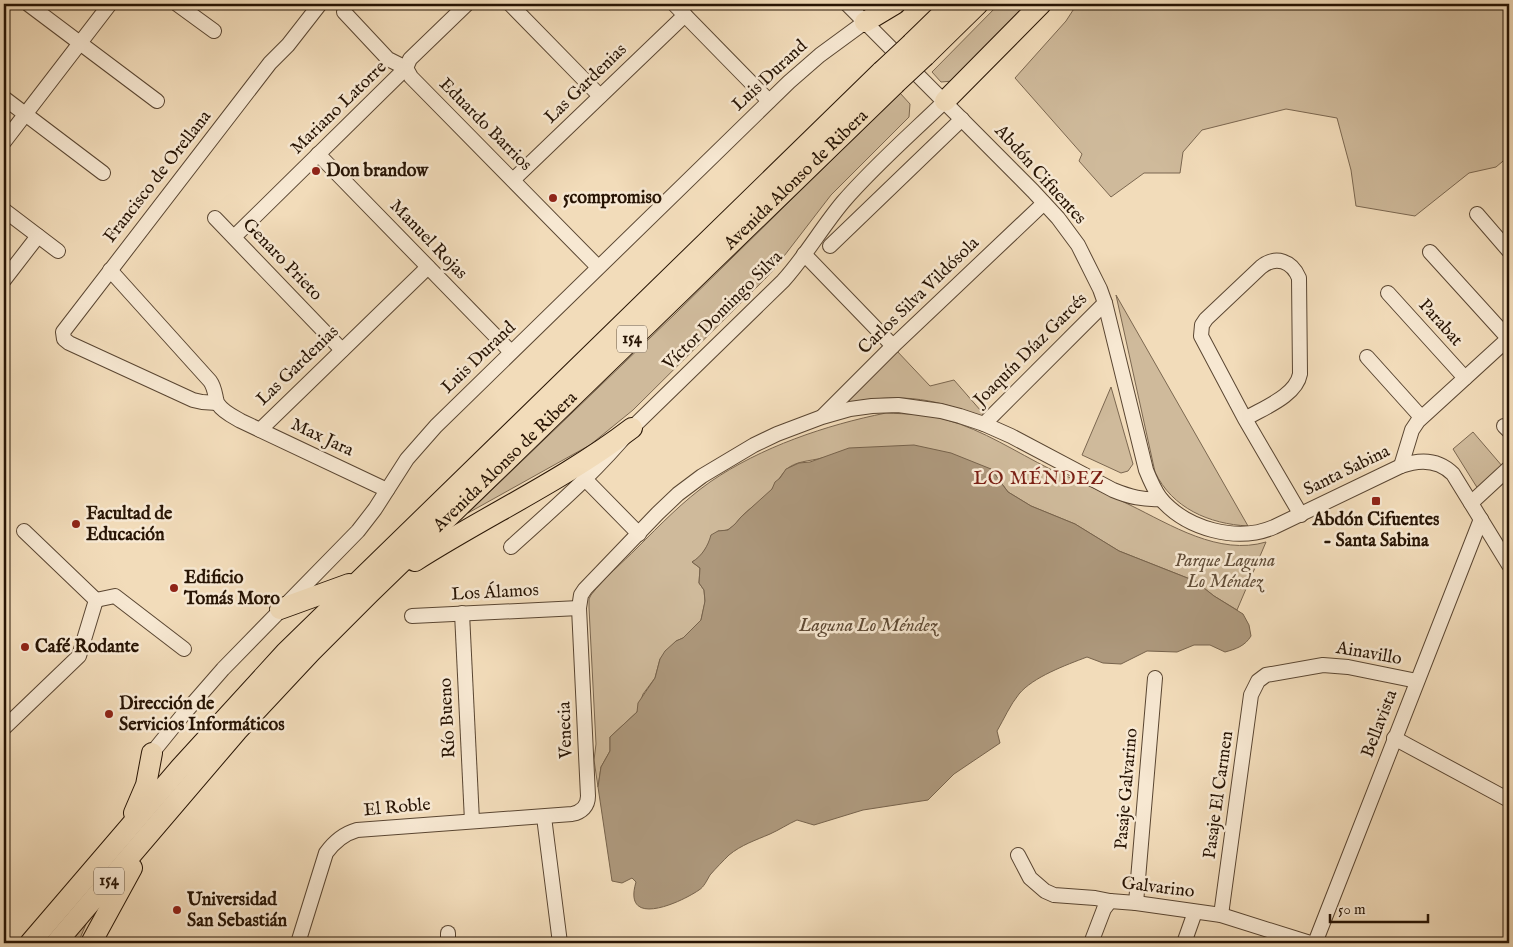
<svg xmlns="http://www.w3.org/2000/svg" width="1513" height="947" font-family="'IM FELL English',serif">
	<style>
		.green { fill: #cfba9b; stroke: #7b6750 }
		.water { fill: #ad987c; stroke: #77634c }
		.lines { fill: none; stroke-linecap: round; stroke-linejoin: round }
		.minor-casing { stroke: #5a4632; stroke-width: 16 }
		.highway-casing { stroke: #271404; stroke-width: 22 }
		.minor { stroke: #f7e8d2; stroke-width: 14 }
		.highway { stroke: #f2dcba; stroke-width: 20 }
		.highway-bridge-casing { stroke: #271404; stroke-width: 22; stroke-linecap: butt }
		.highway-bridge { stroke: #f2dcba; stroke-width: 20 }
		.poi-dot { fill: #8f2418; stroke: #f7e8d2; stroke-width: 2 }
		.labels { text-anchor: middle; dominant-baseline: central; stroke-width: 5; stroke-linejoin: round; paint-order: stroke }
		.shield { fill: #f7e8d2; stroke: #655442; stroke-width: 1 }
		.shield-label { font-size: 16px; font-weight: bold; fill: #271404 }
		.street-label { font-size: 18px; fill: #271404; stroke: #f7e8d2 }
		.poi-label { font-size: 18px; font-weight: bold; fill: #271404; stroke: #f7e8d2; text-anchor: start }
		.park-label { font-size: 18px; font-style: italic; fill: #624e39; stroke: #f7e8d2 }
		.neighbourhood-label { font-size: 19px; letter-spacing: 1px; fill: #7a1f14; stroke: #f7e8d2 }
		.water-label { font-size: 19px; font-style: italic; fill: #5d4934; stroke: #f7e8d2 }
	</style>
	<rect width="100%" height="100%" fill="#f2dcba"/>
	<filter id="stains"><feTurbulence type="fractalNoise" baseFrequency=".004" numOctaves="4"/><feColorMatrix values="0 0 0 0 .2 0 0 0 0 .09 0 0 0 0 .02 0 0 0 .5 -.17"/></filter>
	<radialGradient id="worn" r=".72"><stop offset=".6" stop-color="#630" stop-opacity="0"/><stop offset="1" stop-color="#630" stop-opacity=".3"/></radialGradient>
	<g class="green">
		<path d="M999,4H1033L953,81L941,82L932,72Z"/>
		<path d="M1077,4H1509V156L1496,167L1469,173L1415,216L1356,206L1351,170L1337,118L1286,109L1202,130L1183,152L1180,173H1144L1111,197L1079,161L1082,154L1015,78L1066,21Z"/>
		<path d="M900,93L910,104L909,117L831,195L771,273L633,410L590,445L468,513L676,313Z"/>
		<path d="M1116,295L1248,526C1209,524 1172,508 1155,472Z"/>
		<path d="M896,350L930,386L954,380L988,419C935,399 907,393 851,402L848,399Z"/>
		<path d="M1111,387L1133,464L1128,471L1121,473L1082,455Z"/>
		<path d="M886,413C907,414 927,414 947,420C983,430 1016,452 1050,469C1077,481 1104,492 1130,505C1171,525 1219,556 1266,542L1237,610L1214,596L1195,581L1119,551L1075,524L1031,506L1008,492L991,469L822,458C811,461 794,461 786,470C780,476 777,483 772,489C765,499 752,506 743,515C738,520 735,526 729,529C726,531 721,531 718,531L699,558L692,562L700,568L699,583L704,590L705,602L701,620L683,638L676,641L660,659L655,678L643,694L637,712L610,737V751L601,767L598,787L594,760L596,744L589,608V599L591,595C604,578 622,563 637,548C660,525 683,501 710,482C761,447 826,425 886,413Z"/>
		<path d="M1473,432L1503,467L1478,489L1453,449Z"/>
		<path d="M89,917L78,943H67Z"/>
	</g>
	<path class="water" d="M914,445L951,453L991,469L1008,492L1031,506L1075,524L1119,551L1195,581L1214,596L1243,614L1249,625L1251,636C1245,646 1236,649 1225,652L1210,645H1194L1177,652L1147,651L1121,664L1103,663L1087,657C1066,665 1033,677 1019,694C1010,705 1004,719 997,731L1000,743L954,774L928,800L863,810L814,825L797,820C788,824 779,830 770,834C756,840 741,845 729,855C723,861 716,868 710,875C707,880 704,887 699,890C680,903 622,929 636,882L632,878L622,883L612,881L598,787L601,767L610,751V737L637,712L638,703L655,678L660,659L665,651L676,641L683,638L701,620L705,601L704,590L699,583L700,568L692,562C702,556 708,546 711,535L718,531L728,530L735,524L741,517L772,489L775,482L780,478L786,469L799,463L810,462L849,448Z"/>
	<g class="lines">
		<g class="minor-casing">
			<g id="minor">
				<path d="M28,4L157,101"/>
				<path d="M177,4L214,31"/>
				<path d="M510,4L600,96"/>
				<path d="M674,4L769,101"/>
				<path d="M847,4L1033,191L1058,218L1078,245L1100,289L1105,303L1146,470C1150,480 1154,489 1160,498C1186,529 1237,543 1274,527L1401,466C1420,459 1438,459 1453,474L1509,565"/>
				<path d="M344,12L388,59L406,68L411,77L598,267"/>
				<path d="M4,98L103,173"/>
				<path d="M4,142L110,4"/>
				<path d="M318,154L511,352"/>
				<path d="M513,180L685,15"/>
				<path d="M4,210L58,251"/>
				<path d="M1477,214L1509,251"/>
				<path d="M215,218L342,350"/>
				<path d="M234,237L406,68L410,59L467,4"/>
				<path d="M830,246L962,119"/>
				<path d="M1430,252L1509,339"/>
				<path d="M804,254L893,346"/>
				<path d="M110,270L210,381C216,389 215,400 218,404C223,412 234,417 241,421L387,490"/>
				<path d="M4,280L38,236"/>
				<path d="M1388,293L1465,378"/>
				<path d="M1367,357L1421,417"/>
				<path d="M217,403L202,402L193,400L69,343L64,339L63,332L270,63L288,45L320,4"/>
				<path d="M823,416L893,346L1044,203"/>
				<path d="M1245,419C1263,408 1296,396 1300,374L1299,278C1292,261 1276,255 1261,267L1206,319L1202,325L1201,336L1245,419L1301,515"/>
				<path d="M984,424L1105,303"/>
				<path d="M1504,426L1509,431"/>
				<path d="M260,430L428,267"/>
				<path d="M1401,466L1412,430L1418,421L1509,338"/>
				<path d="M585,479L639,534"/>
				<path d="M1471,503L1509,468"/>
				<path d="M24,531L96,600"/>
				<path d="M511,547C553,509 596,472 632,428L783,281C805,257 822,227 843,202C874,166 911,134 945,101"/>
				<path d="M96,600L115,596L184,649"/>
				<path d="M462,613L472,821"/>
				<path d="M412,616L579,608"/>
				<path d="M4,728L79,656L96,600"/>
				<path d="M1394,738L1509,800"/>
				<path d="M152,753L182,716L223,669L358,531L375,509L407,459L436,426L789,82L820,55L865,22"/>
				<path d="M544,817L560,943"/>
				<path d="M1018,855L1030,878L1045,891L1054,895L1095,898L1110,901L1136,903L1221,915L1310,943"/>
				<path d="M1136,903L1155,678"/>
				<path d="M1221,915L1251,695L1258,681L1266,675L1323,665L1348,667L1417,681"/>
				<path d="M448,933V943"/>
				<path d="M298,943L326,853C334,842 343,834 357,830L572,814C582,812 588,806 588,796L579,608L581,595L585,589L658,513L678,494L702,476L754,445L777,434L822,417L850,409L872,406L898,405L941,411L960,416L984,424L1011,436L1113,490C1130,497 1143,500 1161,499"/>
				<path d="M1091,943L1104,909L1110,901"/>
				<path d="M1184,943L1195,912"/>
				<path d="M1315,943L1481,519"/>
			</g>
		</g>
		<g class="highway-casing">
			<g id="highway">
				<path d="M865,22L895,4"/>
				<path d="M912,43L952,4"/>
				<path d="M925,56L978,4"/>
				<path d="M945,101L1041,4"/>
				<path d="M415,561C487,515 564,480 632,428"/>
				<path d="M280,609L349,584"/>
				<path d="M134,813L146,785L152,753"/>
				<path d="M30,943L180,768L285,653L882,71"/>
				<path id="s1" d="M56,943L237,731L311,652L369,594L895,84"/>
				<path d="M91,943L132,868"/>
			</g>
		</g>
		<use href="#minor" class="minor"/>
		<use href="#highway" class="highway"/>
		<g class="highway-bridge-casing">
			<g id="highway-bridge">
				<path d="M882,71L912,43"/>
				<path d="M895,84L925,56"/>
			</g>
		</g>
		<use href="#highway-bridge" class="highway-bridge"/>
	</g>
	<g class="poi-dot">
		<circle cx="316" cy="171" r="5"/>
		<circle cx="553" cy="198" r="5"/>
		<rect x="1371" y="496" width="10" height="10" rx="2.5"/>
		<circle cx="76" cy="524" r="5"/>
		<circle cx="174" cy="588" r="5"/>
		<circle cx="25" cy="647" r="5"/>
		<circle cx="109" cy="714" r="5"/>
		<circle cx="177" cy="910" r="5"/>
	</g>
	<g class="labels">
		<g class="shield">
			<rect x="617" y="325.5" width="30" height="27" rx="4"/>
			<rect x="94" y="867.5" width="30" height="27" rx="4"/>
		</g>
		<g class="shield-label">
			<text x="632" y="339">154</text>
			<text x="109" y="881">154</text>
		</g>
		<g class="street-label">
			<text transform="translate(770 76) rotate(-43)">Luis Durand</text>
			<text transform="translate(586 84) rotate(-44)">Las Gardenias</text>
			<text transform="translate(339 108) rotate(-44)">Mariano Latorre</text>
			<text transform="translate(485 125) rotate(45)">Eduardo Barrios</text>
			<text transform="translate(1040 175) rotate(48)">Abdón Cifuentes</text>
			<text transform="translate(158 177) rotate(-52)">Francisco de Orellana</text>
			<text stroke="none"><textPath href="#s1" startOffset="1064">Avenida Alonso de Ribera</textPath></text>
			<text transform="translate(428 240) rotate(46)">Manuel Rojas</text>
			<text transform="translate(282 260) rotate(46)">Genaro Prieto</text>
			<text transform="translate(919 296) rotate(-44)">Carlos Silva Vildósola</text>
			<text transform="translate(723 311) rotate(-45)">Víctor Domingo Silva</text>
			<text transform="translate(1440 323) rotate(48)">Parabat</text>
			<text transform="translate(1031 350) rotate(-45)">Joaquín Díaz Garcés</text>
			<text transform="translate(479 358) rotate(-44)">Luis Durand</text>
			<text transform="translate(298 366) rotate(-44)">Las Gardenias</text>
			<text transform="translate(322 438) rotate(25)">Max Jara</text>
			<text stroke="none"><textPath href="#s1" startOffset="659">Avenida Alonso de Ribera</textPath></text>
			<text transform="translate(1347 471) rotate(-26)">Santa Sabina</text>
			<text transform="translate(495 593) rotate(-3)">Los Álamos</text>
			<text transform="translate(1369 654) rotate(10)">Ainavillo</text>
			<text transform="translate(448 718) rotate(-93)">Río Bueno</text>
			<text transform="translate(1380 724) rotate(-69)">Bellavista</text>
			<text transform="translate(566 730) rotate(-92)">Venecia</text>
			<text transform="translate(1127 789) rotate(-85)">Pasaje Galvarino</text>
			<text transform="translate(1219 795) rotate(-82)">Pasaje El Carmen</text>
			<text transform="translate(397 808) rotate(-5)">El Roble</text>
			<text transform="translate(1158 888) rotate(7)">Galvarino</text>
		</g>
		<g class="poi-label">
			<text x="326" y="171">Don brandow</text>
			<text x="563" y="198">5compromiso</text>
			<text x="86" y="514">Facultad de<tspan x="86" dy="21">Educación</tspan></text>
			<text x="1376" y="520" text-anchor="middle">Abdón Cifuentes<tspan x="1376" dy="21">- Santa Sabina</tspan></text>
			<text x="184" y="578">Edificio<tspan x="184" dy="21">Tomás Moro</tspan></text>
			<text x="35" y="647">Café Rodante</text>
			<text x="119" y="704">Dirección de<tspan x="119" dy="21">Servicios Informáticos</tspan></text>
			<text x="187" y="900">Universidad<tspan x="187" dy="21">San Sebastián</tspan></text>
		</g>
		<g class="park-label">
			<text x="1225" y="561">Parque Laguna<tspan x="1225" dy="21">Lo Méndez</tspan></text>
		</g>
		<g class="neighbourhood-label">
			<text x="1039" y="479">LO MÉNDEZ</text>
		</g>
		<g class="water-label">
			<text x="868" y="626">Laguna Lo Méndez</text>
		</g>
	</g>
	<rect width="1513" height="947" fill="none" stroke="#f2dcba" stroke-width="20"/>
	<rect x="5" y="5" width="1503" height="937" fill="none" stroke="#271404" stroke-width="2.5"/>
	<rect x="10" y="10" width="1493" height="927" fill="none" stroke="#271404"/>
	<path d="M1330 914v8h98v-8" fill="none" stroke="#271404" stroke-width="2.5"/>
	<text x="1338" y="914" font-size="15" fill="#271404" stroke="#f7e8d2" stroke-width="4" paint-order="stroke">50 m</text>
	<rect width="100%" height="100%" filter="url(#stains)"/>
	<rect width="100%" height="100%" fill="url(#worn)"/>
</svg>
